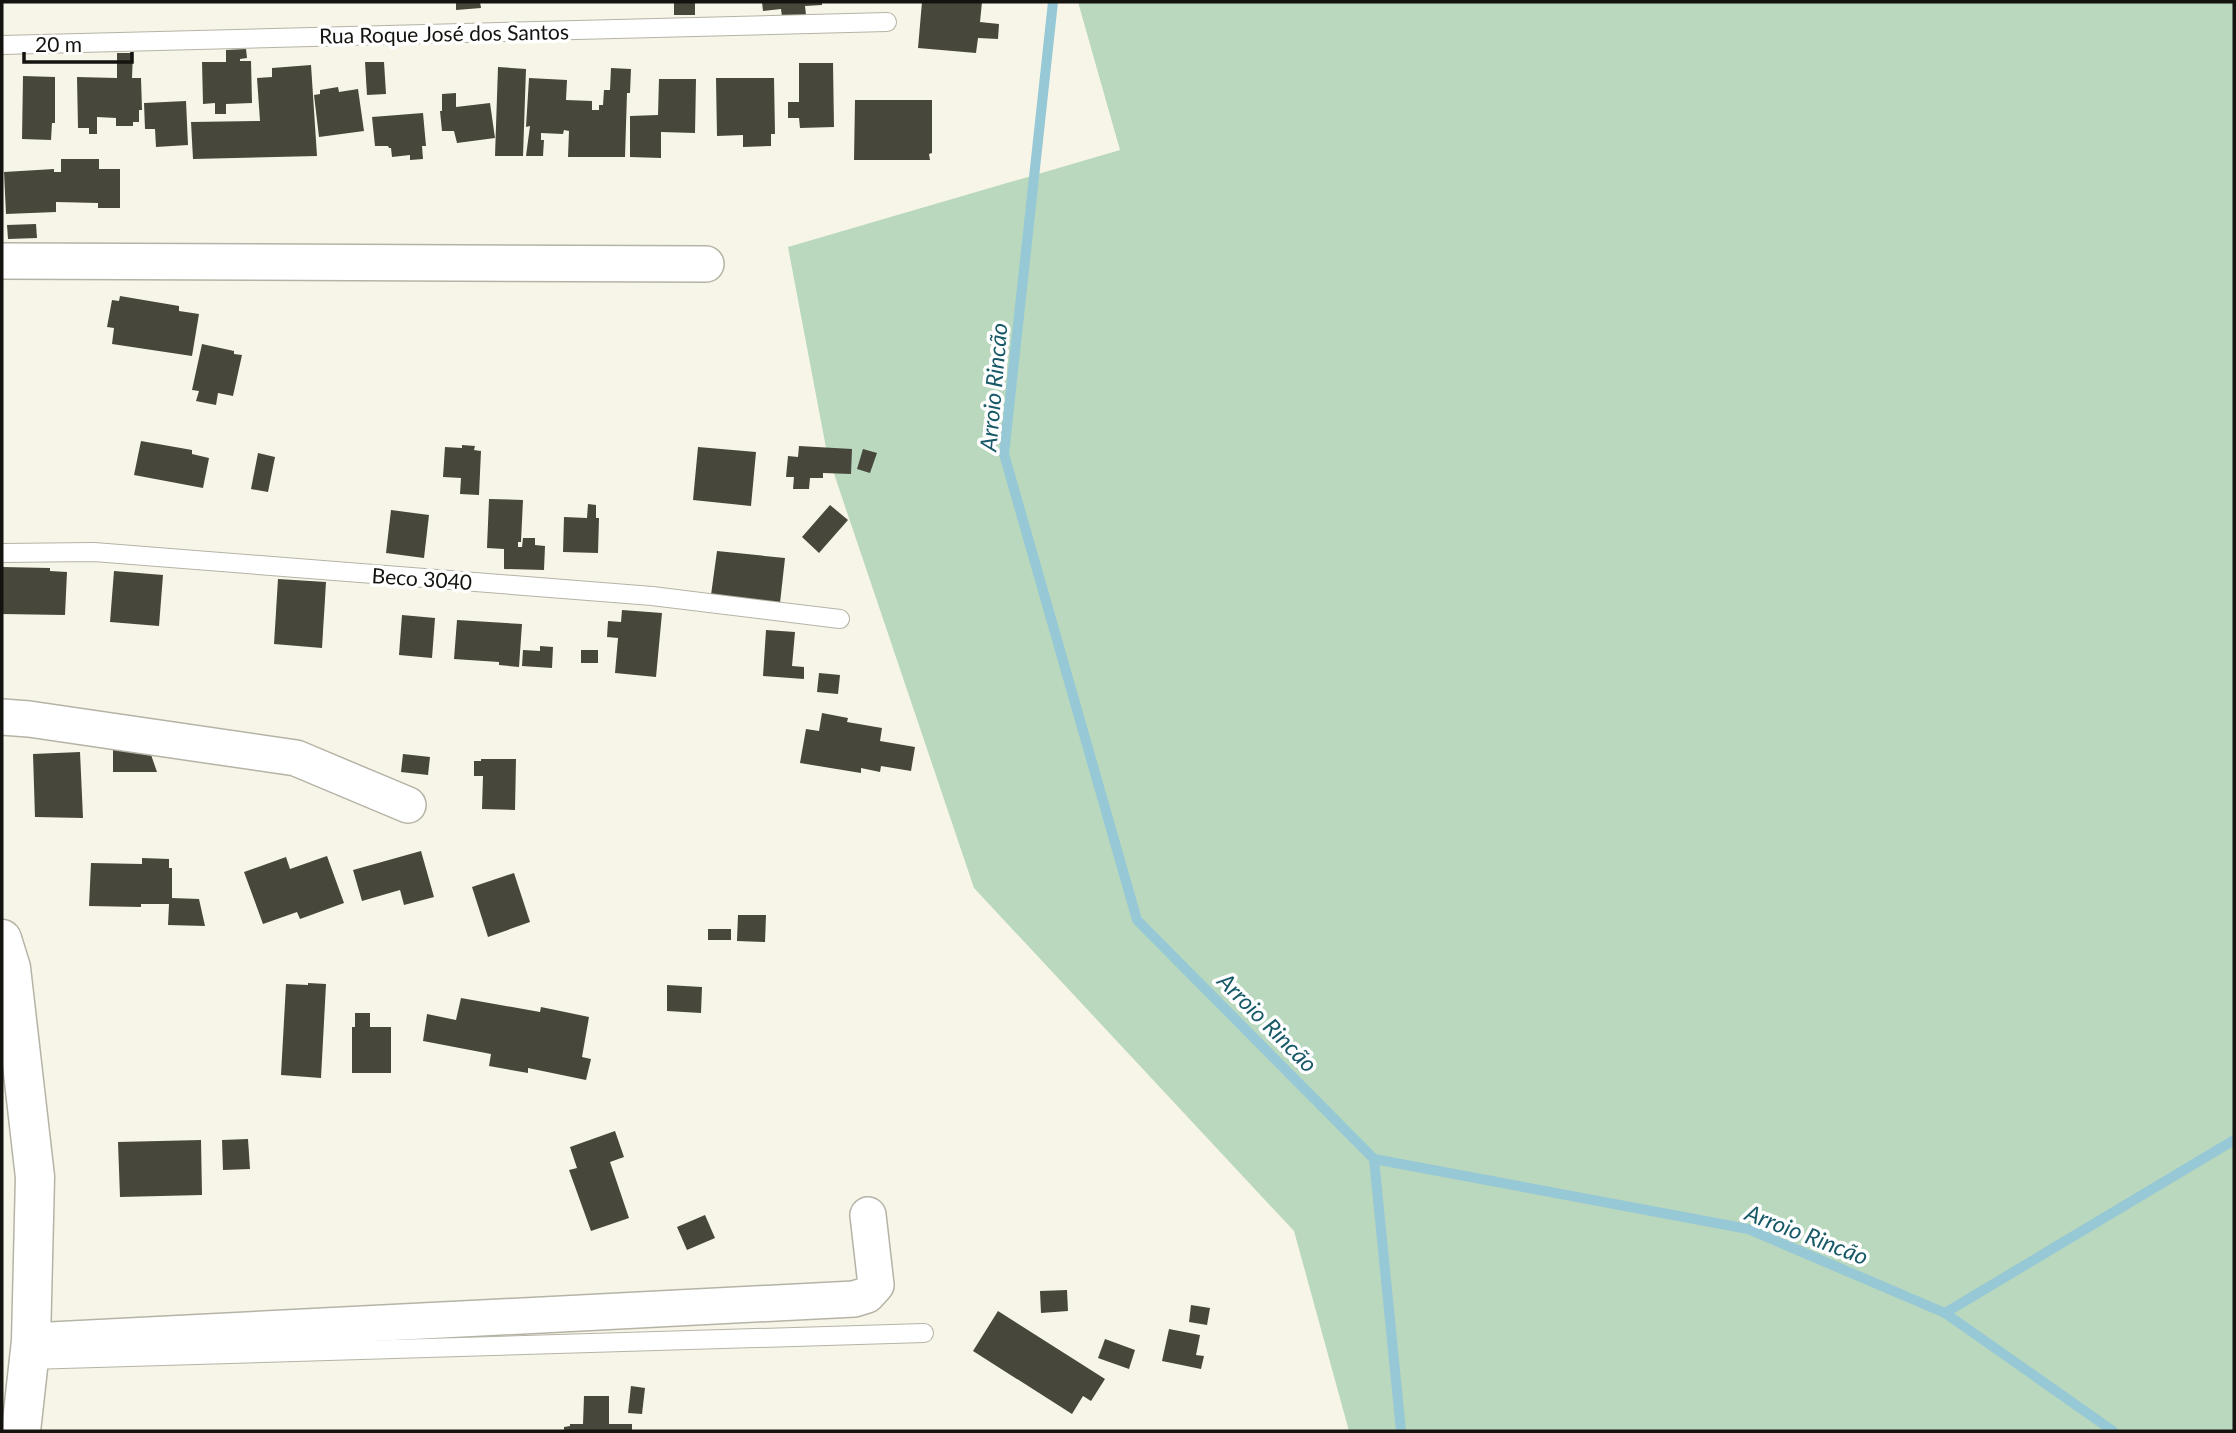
<svg xmlns="http://www.w3.org/2000/svg" width="2236" height="1433" font-family="Lato,sans-serif">
	<style>
		.green { fill: #b9d8be }
		.lines { fill: none; stroke-linecap: round; stroke-linejoin: round }
		.stream { stroke: #97c8d5; stroke-width: 10 }
		.building { fill: #48473c }
		.lane-casing { stroke: #b5b3a6; stroke-width: 20 }
		.street-casing { stroke: #b5b3a6; stroke-width: 38 }
		.secondary-casing { stroke: #b5b3a6; stroke-width: 41 }
		.lane { stroke: #fff; stroke-width: 18 }
		.street { stroke: #fff; stroke-width: 35 }
		.secondary { stroke: #fff; stroke-width: 38 }
		.labels { text-anchor: middle; dominant-baseline: central; stroke-width: 7; stroke-linejoin: round; paint-order: stroke }
		.street-label { font-size: 21px; fill: #14130f; stroke: #fff }
		.water-label { font-size: 23px; font-style: italic; fill: #185968; stroke: #fff }
	</style>
	<rect width="100%" height="100%" fill="#f7f5e7"/>
	<path class="green" d="M1078,2H2234V1431H1349L1294,1231L974,888L827,453L788,247L1120,150Z"/>
	<g class="lines">
		<g class="stream">
			<path d="M1053,2L1004,454L1137,920L1374,1159L1748,1229L1945,1313L2234,1140"/>
			<path d="M1374,1159L1401,1431"/>
			<path d="M1945,1313L2113,1431"/>
		</g>
	</g>
	<g class="building">
		<path d="M456,2H480L481,8L456,10Z"/>
		<rect x="674" y="2" width="21" height="13"/>
		<path d="M762,2H822V5L805,6L806,15L782,17L781,9L763,11Z"/>
		<path d="M922,2H982L980,22L999,24L998,39L978,38L976,53L918,48Z"/>
		<path d="M246,49L247,58L240,59V61H251L252,103L226,104V114H215V103L203,104L202,62H226V50Z"/>
		<path d="M117,53H133L132,78H141L142,110H139V122H133V126H116V118L97,117V134H89V128H78L77,77L117,78Z"/>
		<path d="M365,62H384L386,94L367,95Z"/>
		<path d="M799,63H833L834,127L800,128L799,118H788V102H799Z"/>
		<path d="M311,65L317,156L193,159L191,122L260,121L257,78L272,77V68Z"/>
		<path d="M498,67L526,69L523,156H495Z"/>
		<path d="M611,68L631,69L630,93H627L625,157H568L569,131L564,130L563,134L541,133V140H544L543,156H526L530,126L526,127L529,78L567,80L566,100L592,101V110H599V105H603L604,90H610Z"/>
		<path d="M23,76L55,77V123H52L51,140L22,139Z"/>
		<path d="M716,78H774L775,134H771V146L743,147V135L717,136Z"/>
		<path d="M659,79H696L695,133L661,132V158L630,157V116L658,115Z"/>
		<path d="M338,87L339,92L358,89L364,131L319,137L314,95L320,94V90Z"/>
		<path d="M456,93V107L490,103L495,138L457,143L454,131H442L440,111H442V94Z"/>
		<path d="M855,100H932V153L929,154L930,160H854Z"/>
		<path d="M186,101L188,145L156,147L155,129H145L144,103Z"/>
		<path d="M423,113L426,146H422L423,159L410,160V155L392,157L391,148H389L388,146H375L372,117Z"/>
		<path d="M61,159H99V169H120V208H98V203L56,202V212L6,214L4,172L54,169V172H61Z"/>
		<path d="M36,224L37,238L8,239L7,225Z"/>
		<path d="M120,296L179,306V311L199,314L192,356L112,344L114,328L107,327L112,300L119,301Z"/>
		<path d="M202,344L234,351V354L242,355L233,396L218,393L216,405L196,401L199,391L192,390Z"/>
		<path d="M141,441L192,450V454L209,458L203,488L134,475Z"/>
		<path d="M462,445L475,446L474,450L481,451L479,495L460,494L461,478L443,477L445,447L462,448Z"/>
		<path d="M799,446L852,449L851,474L823,473V478H810L809,489H793L794,477H786L788,456L798,457Z"/>
		<path d="M698,447L756,452L751,506L693,500Z"/>
		<path d="M863,449L877,453L870,473L857,469Z"/>
		<path d="M258,453L275,457L268,492L251,489Z"/>
		<path d="M489,499L523,500L521,542H518V547H522L523,538H535V545L545,546L544,570L504,569V549L487,548Z"/>
		<path d="M588,504L596,505V518H599L598,553L563,552L564,517L587,518Z"/>
		<path d="M830,505L848,520L819,553L802,537Z"/>
		<path d="M391,510L429,515L424,558L386,553Z"/>
		<path d="M717,551L785,558L780,603L711,595Z"/>
		<path d="M2,567L50,568V571L67,572L65,615L2,614Z"/>
		<path d="M114,571L163,575L159,626L110,622Z"/>
		<path d="M278,579L326,582L322,648L274,644Z"/>
		<path d="M622,610L662,613L656,677L615,673L618,638L607,637L608,621L621,622Z"/>
		<path d="M402,615L435,618L432,658L399,655Z"/>
		<path d="M457,620L522,624L519,667L499,665V662L454,659Z"/>
		<path d="M766,630L795,632L792,666L804,667V679L763,676Z"/>
		<path d="M540,646L553,647L552,668L522,666L523,650L540,651Z"/>
		<rect x="581" y="650" width="17" height="13"/>
		<path d="M819,673L840,675L838,694L817,692Z"/>
		<path d="M822,713L848,718L847,722L882,728L880,741L915,747L911,771L881,766L880,772L861,768V773L800,763L806,729L819,731Z"/>
		<path d="M113,745L148,746L157,772H113Z"/>
		<path d="M80,752L83,818L35,817L33,754Z"/>
		<path d="M403,754L430,757L428,775L401,772Z"/>
		<path d="M481,759H516L515,810L482,809L483,776H474V761H481Z"/>
		<path d="M421,851L434,897L404,905L400,890L362,901L353,870Z"/>
		<path d="M327,856L344,903L300,919L297,912L263,924L244,872L286,857L290,869Z"/>
		<path d="M142,858L169,859V868H172V898L199,899L205,926L168,925L169,904H141V907L89,906L91,863L142,864Z"/>
		<path d="M514,873L530,922L488,937L472,887Z"/>
		<path d="M738,915H766L765,942L737,941Z"/>
		<rect x="708" y="929" width="23" height="11"/>
		<path d="M308,983L326,984L321,1078L281,1075L286,984L308,985Z"/>
		<path d="M667,985L702,987L701,1013L667,1011Z"/>
		<path d="M461,998L540,1012L541,1007L589,1017L582,1057L591,1059L586,1080L528,1068V1073L489,1066L491,1054L423,1041L427,1014L456,1020Z"/>
		<path d="M355,1013H370V1027H391V1073H352V1027H355Z"/>
		<path d="M615,1131L624,1157L610,1162L629,1218L591,1231L569,1170L577,1168L570,1147Z"/>
		<path d="M248,1139L250,1169L223,1170L222,1140Z"/>
		<path d="M201,1140L202,1195L120,1197L118,1142Z"/>
		<path d="M705,1215L715,1238L687,1250L677,1227Z"/>
		<path d="M1067,1290L1068,1311L1041,1313L1040,1291Z"/>
		<path d="M1191,1305L1210,1308L1207,1325L1189,1322Z"/>
		<path d="M998,1311L1105,1379L1091,1401L1083,1396L1072,1414L973,1351Z"/>
		<path d="M1169,1329L1200,1335L1196,1355L1204,1356L1201,1369L1162,1361Z"/>
		<path d="M1105,1339L1135,1350L1129,1369L1098,1358Z"/>
		<path d="M631,1386L645,1388L642,1414L628,1413Z"/>
		<path d="M584,1396H609V1424H632V1431H564V1427L570,1426V1424H583Z"/>
	</g>
	<g class="lines">
		<g class="lane-casing">
			<g id="lane">
				<path d="M2,45L887,22"/>
				<path d="M2,553L94,552L652,596L840,619"/>
				<path d="M29,1360L924,1333"/>
			</g>
		</g>
		<g class="street-casing">
			<g id="street">
				<path d="M2,261L706,264"/>
				<path d="M2,717L29,719L296,758L408,805"/>
				<path d="M31,1341L854,1299L867,1295L876,1285L868,1215"/>
			</g>
		</g>
		<g class="secondary-casing">
			<path id="secondary" d="M2,939L11,968L35,1177L31,1341L21,1431"/>
		</g>
		<use href="#lane" class="lane"/>
		<use href="#street" class="street"/>
		<use href="#secondary" class="secondary"/>
	</g>
	<g class="labels">
		<g class="street-label">
			<text transform="translate(444 33) rotate(-1)">Rua Roque José dos Santos</text>
			<text transform="translate(422 578) rotate(4)">Beco 3040</text>
		</g>
		<g class="water-label">
			<text transform="translate(993 387) rotate(-85)">Arroio Rincão</text>
			<text transform="translate(1268 1022) rotate(45)">Arroio Rincão</text>
			<text transform="translate(1807 1234) rotate(21)">Arroio Rincão</text>
		</g>
	</g>
	<rect width="2236" height="1433" fill="none" stroke="#14130f" stroke-width="7"/>
	<path d="M24 52v10h108v-10" fill="none" stroke="#14130f" stroke-width="3.5"/>
	<text x="35" y="52" font-size="21" fill="#14130f" stroke="#ffffff" stroke-width="5" paint-order="stroke">20 m</text>
</svg>
